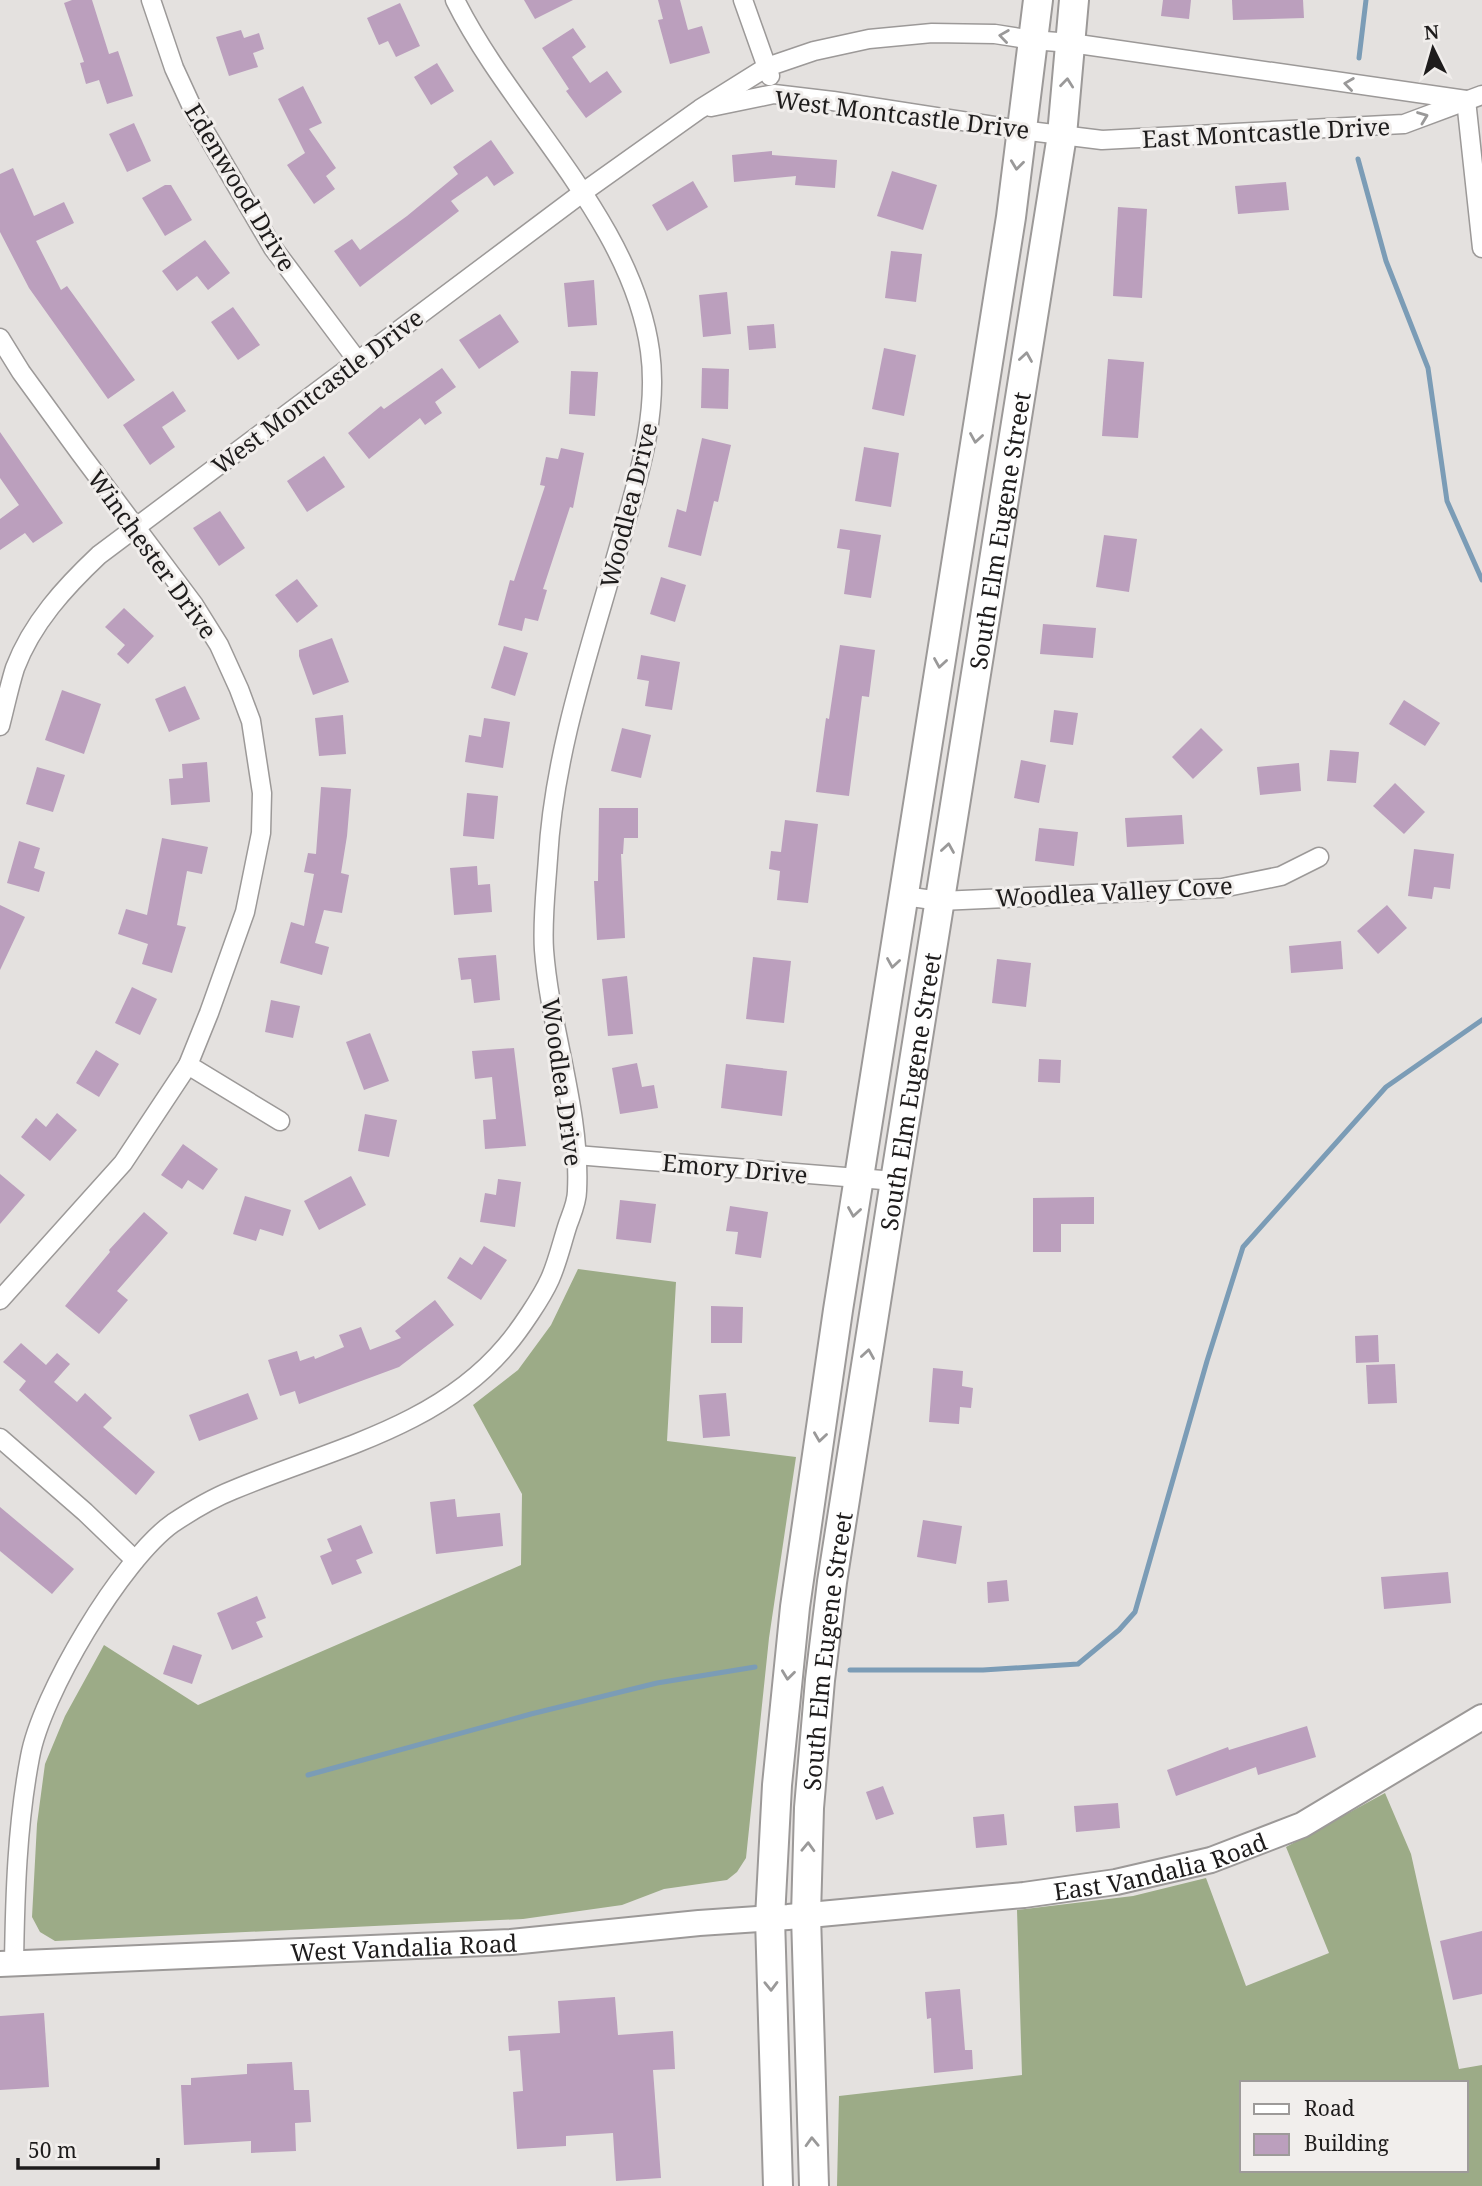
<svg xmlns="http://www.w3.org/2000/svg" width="1482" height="2186" font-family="'Noto Serif',serif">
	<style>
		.forest { fill: #9cab87; fill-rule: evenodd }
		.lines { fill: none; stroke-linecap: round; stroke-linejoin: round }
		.stream { stroke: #7b9cb6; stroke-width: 5 }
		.building { fill: #bb9fbd }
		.street-casing { stroke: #9c9998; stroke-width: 21 }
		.secondary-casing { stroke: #9c9998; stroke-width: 28 }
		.primary-casing { stroke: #9c9998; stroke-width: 32 }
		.street { stroke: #fff; stroke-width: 18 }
		.secondary { stroke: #fff; stroke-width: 24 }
		.primary { stroke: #fff; stroke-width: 28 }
		.oneway { stroke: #9a9999 }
		.labels { text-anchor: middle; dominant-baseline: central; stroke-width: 6; stroke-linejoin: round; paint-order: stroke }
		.street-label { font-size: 24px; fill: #1e1c1c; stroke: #f1eeec }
	</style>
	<rect width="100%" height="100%" fill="#e4e1df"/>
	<g class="forest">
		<path d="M578,1269L676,1282L667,1441L796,1457L769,1638L746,1858L737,1872L727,1880L664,1889L622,1905L523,1919L55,1941L40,1932L32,1917L37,1824L45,1764L65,1716L104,1645L198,1705L521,1565L522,1494L473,1405L518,1370L551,1325Z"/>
		<path d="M1385,1793L1411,1854L1459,2069L1482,2065V2186H837L839,2096L1022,2075L1017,1910L1133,1896L1206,1878L1246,1986L1329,1953L1286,1847ZM1242,2083H1466V2170H1242Z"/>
	</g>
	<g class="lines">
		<g class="stream">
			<path d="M1359,58L1366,0"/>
			<path d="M1358,159L1386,261L1428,368L1447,501L1482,580"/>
			<path d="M850,1670H983L1078,1664L1119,1630L1135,1612L1207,1361L1243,1247L1386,1087L1482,1020"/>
			<path d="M308,1775L531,1714L657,1683L755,1667"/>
		</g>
	</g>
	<g class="building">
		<path d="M72,0H92L109,54L118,51L133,96L107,104L99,80L86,84L80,63L84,62L64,3Z"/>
		<path d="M524,0H573L535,19Z"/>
		<path d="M658,0H680L688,30L702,26L710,53L670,64L658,20L663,19Z"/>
		<path d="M1163,0H1191L1189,19L1161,16Z"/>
		<path d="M1232,0H1303L1304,18L1233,20Z"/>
		<path d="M400,3L420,46L396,57L388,41L379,45L367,18Z"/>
		<path d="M573,28L586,47L572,57L590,83L607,71L622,92L586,118L566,91L569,89L542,48Z"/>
		<path d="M241,30L244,38L259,33L264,49L253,53L258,67L229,76L216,37Z"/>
		<path d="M437,63L454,91L431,105L414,77Z"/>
		<path d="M303,86L322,123L309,129L336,168L326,176L335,189L314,204L287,165L305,153L278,99Z"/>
		<path d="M134,123L151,161L127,172L109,134Z"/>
		<path d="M491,140L514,173L494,186L487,176L451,201L459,211L360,287L334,251L352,239L360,250L407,216L458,174L453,167Z"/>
		<path d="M772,151V155L837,160L835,188L795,185L796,176L734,182L732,155Z"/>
		<path d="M13,168L34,216L64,202L74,223L36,241L61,290L67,286L135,380L108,399L29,288L0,232V174Z"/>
		<path d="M892,171L937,185L923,230L877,216Z"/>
		<path d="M693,181L708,207L667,231L652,205Z"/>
		<path d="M1286,182L1289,210L1238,214L1235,186Z"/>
		<path d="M165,185H171L192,220L165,236L142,198Z"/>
		<path d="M1118,207L1147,209L1142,298L1113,296Z"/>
		<path d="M205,240L230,273L208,290L197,276L177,291L162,271Z"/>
		<path d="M891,251L922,254L916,302L885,298Z"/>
		<path d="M594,280L597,325L568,327L564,283Z"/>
		<path d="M727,292L731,334L703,337L699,295Z"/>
		<path d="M233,307L260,345L238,360L211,322Z"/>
		<path d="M500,314L519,342L479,369L459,340Z"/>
		<path d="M774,324L776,348L749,350L747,326Z"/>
		<path d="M884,348L916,355L904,416L872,409Z"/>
		<path d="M1108,359L1144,362L1138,438L1102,436Z"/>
		<path d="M442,368L456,387L435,402L442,413L425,425L420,418L369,459L348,433L381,406L384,409Z"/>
		<path d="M702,368L729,369L728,409L701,408Z"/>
		<path d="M571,371L598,372L595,416L569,414Z"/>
		<path d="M173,391L186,411L162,427L175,447L150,465L123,425Z"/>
		<path d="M0,432L63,523L33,543L25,533L0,550V519L19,505L0,478Z"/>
		<path d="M702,438L731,445L718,502L714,501L701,556L668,547L677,509L686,512Z"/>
		<path d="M864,447L899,453L891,507L855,501Z"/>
		<path d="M561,448L584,453L573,508L570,507L543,589L547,590L538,621L525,618L522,631L498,625L510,580L514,581L545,486L540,485L546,457L558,459Z"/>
		<path d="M324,456L345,487L307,512L287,481Z"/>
		<path d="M220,511L245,548L219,566L193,528Z"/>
		<path d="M840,529L881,535L871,598L844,594L850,550L837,548Z"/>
		<path d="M1104,535L1137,539L1129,592L1096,587Z"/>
		<path d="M661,577L686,585L675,622L650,614Z"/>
		<path d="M297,579L318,606L297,623L275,595Z"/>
		<path d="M124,608L154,636L128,664L117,654L125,645L105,627Z"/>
		<path d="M1043,624L1096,628L1093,658L1040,654Z"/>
		<path d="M332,638L349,682L313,695L299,656V650Z"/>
		<path d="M840,645L875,650L869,697L862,696L849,796L816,792L826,718L829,719Z"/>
		<path d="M504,646L528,653L515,696L491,688Z"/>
		<path d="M641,655L680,662L672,710L645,706L649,681L637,679Z"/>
		<path d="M185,686L200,719L169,732L155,699Z"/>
		<path d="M62,690L101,704L84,754L45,740Z"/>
		<path d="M1404,700L1440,723L1425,746L1389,724Z"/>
		<path d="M1054,710L1078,713L1073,745L1050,742Z"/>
		<path d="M343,715L346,754L319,756L315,718Z"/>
		<path d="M484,718L510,722L503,768L465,762L469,735L481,737Z"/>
		<path d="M622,728L651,735L641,778L611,771Z"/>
		<path d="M1201,728L1223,750L1193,779L1172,757Z"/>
		<path d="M1330,750L1359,752L1356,783L1327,781Z"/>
		<path d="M1021,760L1046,765L1039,803L1014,798Z"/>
		<path d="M207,762L210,802L171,805L169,779L183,778L182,764Z"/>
		<path d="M1299,763L1301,791L1260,795L1257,767Z"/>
		<path d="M37,767L65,775L53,812L26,804Z"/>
		<path d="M1395,783L1425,812L1404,834L1373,806Z"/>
		<path d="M321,787L351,789L347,836L341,873L349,875L342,913L324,910L315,943L329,947L322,975L280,963L291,922L304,926L314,874L304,872L308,853L316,854Z"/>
		<path d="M467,793L498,796L494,839L463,836Z"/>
		<path d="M599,808H638V838H624L623,854H621L625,938L597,940L594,881H598Z"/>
		<path d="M1182,815L1184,844L1127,847L1125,818Z"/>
		<path d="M785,820L818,824L808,903L777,900L780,871L769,869L771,851L781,852Z"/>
		<path d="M1039,828L1078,832L1074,866L1035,861Z"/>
		<path d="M162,838L208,847L202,874L187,871L177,925L186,927L172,973L142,964L148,944L118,934L126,909L147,915Z"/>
		<path d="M19,841L40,848L34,868L45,872L39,892L7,883Z"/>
		<path d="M1414,849L1454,854L1450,889L1434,887L1432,899L1408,896Z"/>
		<path d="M477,866L478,885L490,884L492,912L454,915L450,868Z"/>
		<path d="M0,905L25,917L0,970Z"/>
		<path d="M1387,905L1407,928L1378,954L1357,931Z"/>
		<path d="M1341,941L1343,969L1291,973L1289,946Z"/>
		<path d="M496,955L500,1000L474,1003L471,979L461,980L458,958Z"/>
		<path d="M753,957L791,961L784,1023L746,1019Z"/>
		<path d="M997,959L1031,963L1026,1007L992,1003Z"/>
		<path d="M627,976L633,1034L608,1036L602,979Z"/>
		<path d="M132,987L157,999L140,1035L115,1023Z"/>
		<path d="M271,1000L300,1006L293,1038L265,1032Z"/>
		<path d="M370,1033L389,1081L364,1090L346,1042Z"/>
		<path d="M514,1048L526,1146L485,1149L483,1120L496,1119L492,1077L475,1079L472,1051Z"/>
		<path d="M96,1050L119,1064L99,1097L76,1083Z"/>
		<path d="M1039,1059L1061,1060L1060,1083L1038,1082Z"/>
		<path d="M637,1063L642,1087L654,1085L658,1108L620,1114L612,1068Z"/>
		<path d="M726,1064L787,1071L782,1116L721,1108Z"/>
		<path d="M57,1113L77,1130L50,1161L21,1137L36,1118L46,1127Z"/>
		<path d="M365,1114L397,1120L389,1157L358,1151Z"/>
		<path d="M183,1144L218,1169L203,1190L188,1180L182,1189L161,1175Z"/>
		<path d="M0,1174L25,1195L0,1224Z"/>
		<path d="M351,1176L366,1205L319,1230L304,1201Z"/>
		<path d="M498,1179L521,1182L515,1227L480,1222L485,1193L496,1195Z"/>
		<path d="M245,1196L291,1210L283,1236L260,1229L256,1241L233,1234Z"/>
		<path d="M1094,1197V1224H1061V1252H1033V1198Z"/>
		<path d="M620,1200L656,1204L651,1243L616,1239Z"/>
		<path d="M730,1206L768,1212L761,1258L735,1254L738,1232L726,1231Z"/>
		<path d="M144,1212L168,1233L117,1291L128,1300L99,1334L65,1306L110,1252L109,1250Z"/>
		<path d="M484,1246L507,1260L481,1300L447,1278L460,1257L472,1265Z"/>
		<path d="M435,1300L454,1325L399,1367L299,1404L295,1391L280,1396L268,1360L297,1351L300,1361L314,1356L315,1359L344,1347L339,1335L361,1327L370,1350L401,1338L395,1331Z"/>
		<path d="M711,1306L743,1307L742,1343H711Z"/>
		<path d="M1378,1335L1379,1362L1356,1363L1355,1336Z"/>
		<path d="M21,1343L46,1365L57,1353L70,1364L54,1382L77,1402L85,1393L112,1418L103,1427L155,1472L136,1495L19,1390L26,1381L3,1362Z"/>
		<path d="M1395,1364L1397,1403L1368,1404L1366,1365Z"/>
		<path d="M933,1368L963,1371L962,1386L973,1388L971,1408L960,1407L959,1424L929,1422Z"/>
		<path d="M248,1393L258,1419L199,1441L189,1415Z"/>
		<path d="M726,1393L730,1436L703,1438L699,1395Z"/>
		<path d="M455,1499L457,1517L500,1513L503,1546L436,1554L430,1502Z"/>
		<path d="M0,1507L74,1569L52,1594L0,1551Z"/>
		<path d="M923,1520L962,1526L956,1564L917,1557Z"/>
		<path d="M361,1525L373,1553L356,1560L362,1573L332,1585L320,1556L332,1551L327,1539Z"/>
		<path d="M1448,1572L1451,1603L1384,1609L1381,1577Z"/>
		<path d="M1007,1580L1009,1601L988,1603L987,1582Z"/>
		<path d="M257,1596L266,1618L256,1622L263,1637L232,1650L217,1613Z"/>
		<path d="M173,1645L202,1655L192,1684L163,1674Z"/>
		<path d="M1307,1726L1316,1757L1258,1775L1256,1767L1176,1796L1167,1770L1228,1747L1229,1750Z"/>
		<path d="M883,1786L894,1814L876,1820L866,1792Z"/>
		<path d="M1118,1803L1120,1828L1076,1832L1074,1806Z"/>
		<path d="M1004,1814L1007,1845L976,1848L973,1817Z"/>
		<path d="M1482,1931V1994L1453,2000L1440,1941Z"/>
		<path d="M960,1989L965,2050H972L973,2069L934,2073L931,2018L927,2019L925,1992Z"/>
		<path d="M615,1997L618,2035L673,2031L675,2069L653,2070L661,2178L616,2181L613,2133L566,2136V2146L517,2149L513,2092L523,2091L520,2050L509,2051L508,2036L560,2033L558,2001Z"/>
		<path d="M44,2013L49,2087L0,2090V2016Z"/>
		<path d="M292,2062L294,2090H309L311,2122L295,2123L296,2151L251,2153V2141L184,2145L181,2085H191V2078L247,2074V2064Z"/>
	</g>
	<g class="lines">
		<g class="street-casing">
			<g id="street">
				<path d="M151,0L174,68L197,118L273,248L357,360"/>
				<path d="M743,0L770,76"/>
				<path d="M1466,100L1482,248"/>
				<path d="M711,107L774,94L833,101L1021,130L1102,140L1404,124L1482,95"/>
				<path d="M0,338L21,372L80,453L194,605L219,645L239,689L251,721L262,793L261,833L245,912L209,1013L188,1065L123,1163L0,1300"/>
				<path d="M0,726C5,707 9,687 15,668C32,623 65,587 99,555L582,193L700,109L767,67L814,51L869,39L932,33L995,34L1032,40L1071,43L1466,100"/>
				<path d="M904,896L940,901L1222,888L1281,876L1319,857"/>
				<path d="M188,1065L280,1121"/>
				<path d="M576,1155L895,1181"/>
				<path d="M0,1438L85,1512L135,1560"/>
				<path d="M14,1964C15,1895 17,1825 30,1757C41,1695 121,1560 173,1523C191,1511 213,1498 233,1490C328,1450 437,1428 506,1346C519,1331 542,1297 550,1279C558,1261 562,1242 568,1224C572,1213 577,1202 577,1191C581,1110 550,1030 544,950C542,921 546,888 548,858C554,751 591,646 620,543C637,481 659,416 650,351C632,220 512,115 455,0"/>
			</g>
		</g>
		<g class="secondary-casing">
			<g id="secondary">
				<path id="s1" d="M0,1964L511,1942L699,1923L788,1917L1024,1895L1116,1882L1211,1860L1302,1825L1482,1717"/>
			</g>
		</g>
		<g class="primary-casing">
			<g id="primary">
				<path d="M778,2186L770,1918L777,1785L795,1607L838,1310L1011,217L1038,0"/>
				<path id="s2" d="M814,2186L806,1915L809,1808L820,1680L832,1582L895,1181L1062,135L1074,0"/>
			</g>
		</g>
		<use href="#street" class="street"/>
		<use href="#secondary" class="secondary"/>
		<use href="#primary" class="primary"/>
	</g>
	<defs><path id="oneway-chevron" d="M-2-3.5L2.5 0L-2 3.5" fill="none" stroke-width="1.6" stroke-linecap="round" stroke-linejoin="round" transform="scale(1.75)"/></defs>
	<g class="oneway">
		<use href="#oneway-chevron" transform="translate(1004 36) rotate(-172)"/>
		<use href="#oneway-chevron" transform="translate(1067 83) rotate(-84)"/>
		<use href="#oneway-chevron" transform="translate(1349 84) rotate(-172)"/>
		<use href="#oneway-chevron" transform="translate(1423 117) rotate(-21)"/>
		<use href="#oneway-chevron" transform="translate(1017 165) rotate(97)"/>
		<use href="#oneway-chevron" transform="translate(1026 357) rotate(-81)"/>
		<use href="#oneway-chevron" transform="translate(976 438) rotate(99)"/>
		<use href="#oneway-chevron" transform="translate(940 663) rotate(99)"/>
		<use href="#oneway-chevron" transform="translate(948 848) rotate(-81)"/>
		<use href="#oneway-chevron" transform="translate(893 963) rotate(99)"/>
		<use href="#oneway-chevron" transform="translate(854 1212) rotate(99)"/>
		<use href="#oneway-chevron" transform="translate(868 1354) rotate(-81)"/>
		<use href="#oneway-chevron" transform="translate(820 1437) rotate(98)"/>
		<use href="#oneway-chevron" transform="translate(788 1675) rotate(97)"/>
		<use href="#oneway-chevron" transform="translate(808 1847) rotate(-88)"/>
		<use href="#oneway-chevron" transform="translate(771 1986) rotate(89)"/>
		<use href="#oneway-chevron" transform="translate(812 2142) rotate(-92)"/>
	</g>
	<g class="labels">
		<g class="street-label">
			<text transform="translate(902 114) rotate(7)">West Montcastle Drive</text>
			<text transform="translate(1266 132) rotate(-3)">East Montcastle Drive</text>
			<text transform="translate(241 187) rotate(59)">Edenwood Drive</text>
			<text transform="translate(317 391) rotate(-37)">West Montcastle Drive</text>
			<text transform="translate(628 505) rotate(-76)">Woodlea Drive</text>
			<text stroke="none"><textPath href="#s2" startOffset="1670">South Elm Eugene Street</textPath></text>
			<text transform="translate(153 554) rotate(54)">Winchester Drive</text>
			<text transform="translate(1114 891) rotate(-3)">Woodlea Valley Cove</text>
			<text transform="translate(563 1082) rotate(82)">Woodlea Drive</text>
			<text stroke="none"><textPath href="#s2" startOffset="1102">South Elm Eugene Street</textPath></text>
			<text transform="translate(735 1168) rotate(5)">Emory Drive</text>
			<text stroke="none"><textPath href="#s2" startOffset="536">South Elm Eugene Street</textPath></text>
			<text stroke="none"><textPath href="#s1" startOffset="1166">East Vandalia Road</textPath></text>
			<text stroke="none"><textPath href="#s1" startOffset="404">West Vandalia Road</textPath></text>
		</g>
	</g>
	<rect x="1240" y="2081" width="228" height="91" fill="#f1eeec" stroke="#9d9a99" stroke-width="2"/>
	<rect x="1254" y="2104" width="35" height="10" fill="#ffffff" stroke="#9d9a99" stroke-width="2"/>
	<text x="1304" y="2116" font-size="21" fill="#1e1c1c">Road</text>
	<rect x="1254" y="2134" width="35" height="21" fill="#bb9fbd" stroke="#9d9a99" stroke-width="2"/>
	<text x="1304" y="2151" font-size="21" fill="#1e1c1c">Building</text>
	<g transform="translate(1433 49) rotate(355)" stroke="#f1eeec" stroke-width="5" paint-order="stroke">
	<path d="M0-5L12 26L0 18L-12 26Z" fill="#1e1c1c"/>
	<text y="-10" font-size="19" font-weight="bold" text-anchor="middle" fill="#1e1c1c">N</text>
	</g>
	<path d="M18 2158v10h140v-10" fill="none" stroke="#1e1c1c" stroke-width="3.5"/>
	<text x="28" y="2158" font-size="21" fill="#1e1c1c" stroke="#f1eeec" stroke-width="5" paint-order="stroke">50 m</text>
</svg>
